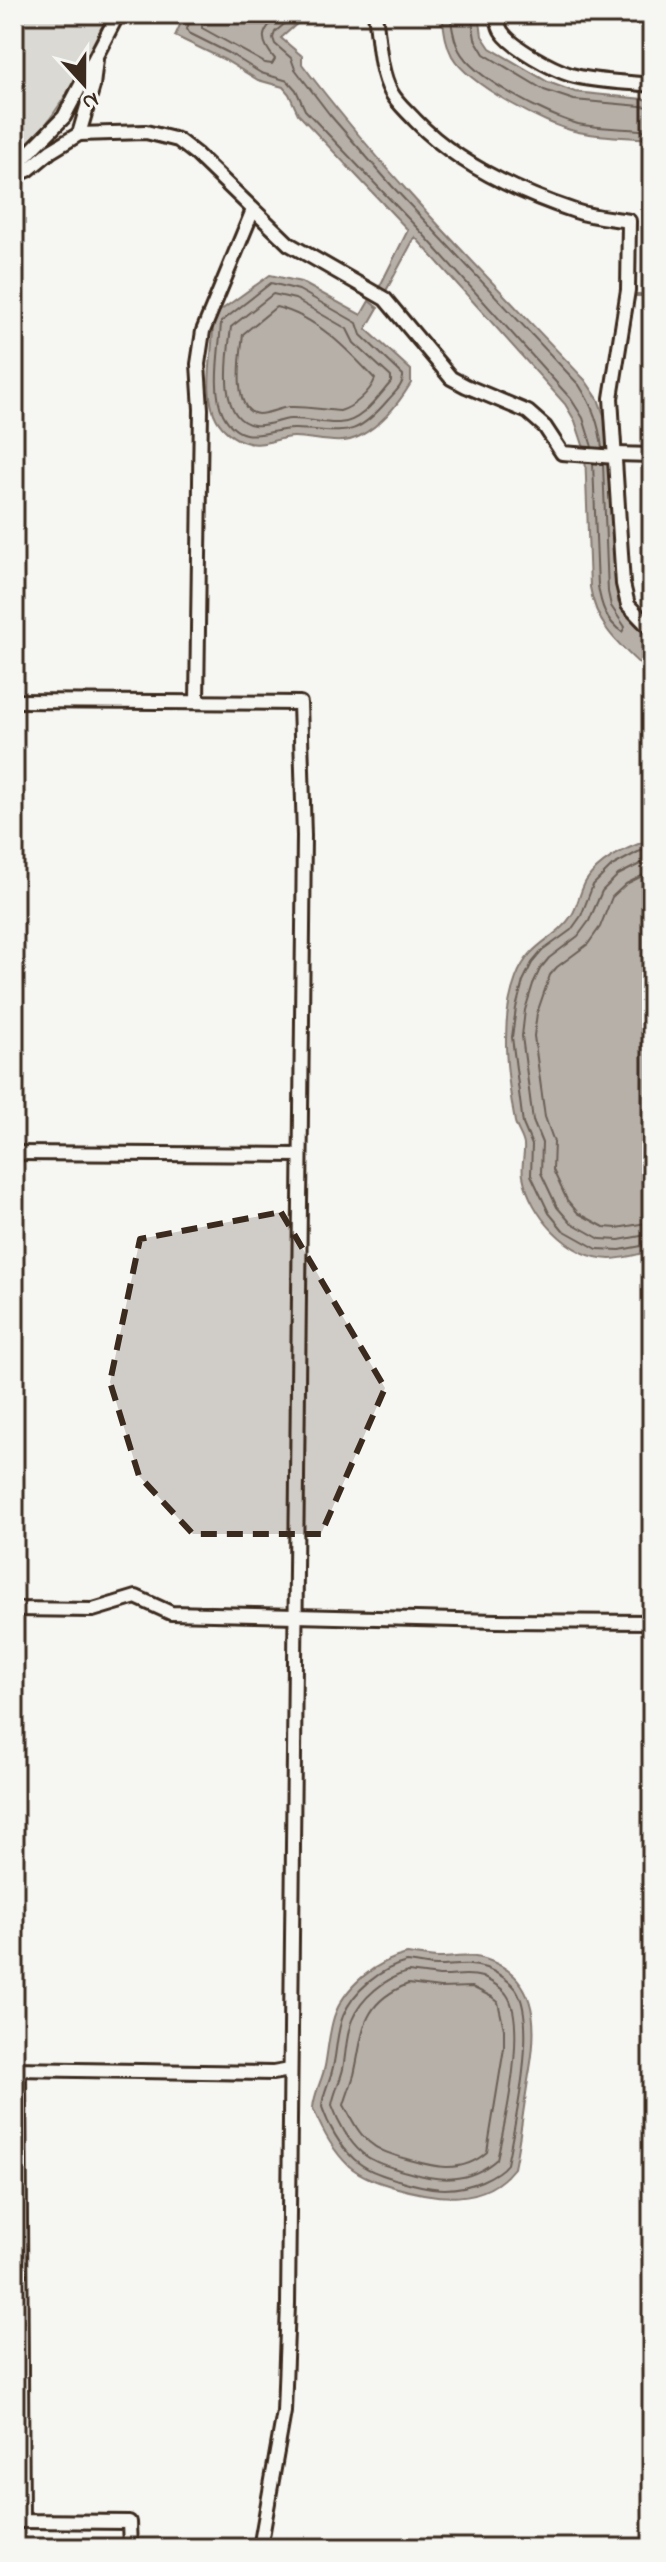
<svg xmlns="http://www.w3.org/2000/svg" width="666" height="2562" font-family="'Indie Flower',sans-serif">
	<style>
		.green { fill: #dad9d3; stroke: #8a8278; stroke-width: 2 }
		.water { fill: #b6b0a9; stroke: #857a71; stroke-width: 2 }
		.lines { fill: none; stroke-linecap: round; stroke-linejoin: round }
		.shore { stroke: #6c6056; stroke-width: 2 }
		.stream { stroke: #857a71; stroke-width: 4 }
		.minor-casing { stroke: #3b2a1e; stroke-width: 18 }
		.minor { stroke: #f6f6f2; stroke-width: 12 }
		.marked { fill: #3b2a1e; fill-opacity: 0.2; stroke: #3b2a1e; stroke-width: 6; stroke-dasharray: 16 10; stroke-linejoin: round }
	</style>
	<rect width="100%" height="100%" fill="#f6f6f2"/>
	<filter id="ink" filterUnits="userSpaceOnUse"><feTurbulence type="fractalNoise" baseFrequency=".0125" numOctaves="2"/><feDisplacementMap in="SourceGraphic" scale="16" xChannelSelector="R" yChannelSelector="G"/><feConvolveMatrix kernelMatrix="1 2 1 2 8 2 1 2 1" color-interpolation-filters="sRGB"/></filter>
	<g filter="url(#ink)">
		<path class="green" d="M27,14H108C83,65 58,120 14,159V29L25,20Z"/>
		<g class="water">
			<path d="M185,14H308L281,38L302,56V64C387,177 488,277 585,380L598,399L605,418L610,444L618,602L633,622L652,642V676C623,647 597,630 590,587L585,451L575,421L565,404L415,237L387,289L382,293L378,290L408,230L298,114L289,94L283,87L258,80L225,60L175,36Z"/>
			<path d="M442,14H479L482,36L490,48L548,82L575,92L652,100V139C628,137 602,137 578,132C545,125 469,85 452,56C445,43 444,28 442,14Z"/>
			<path d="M270,275L301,282L361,315L369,301L378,308L366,329L411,370V383C399,403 381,425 360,436C340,447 315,437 294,437C277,437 262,448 245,442C234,439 223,430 217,420C201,392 215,347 213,316Z"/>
			<path d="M652,839V1251C638,1254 624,1259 610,1259C568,1258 530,1214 523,1176C521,1165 525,1155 524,1145C523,1137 517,1130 515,1122C507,1076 499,1023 516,978C530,941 555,941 572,915C578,905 580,891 586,881C600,859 628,847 652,839Z"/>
			<path d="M407,1954C418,1955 432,1959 444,1958C456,1957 468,1955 481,1958C537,1973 538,2022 530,2069C524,2102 521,2135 514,2168C484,2207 435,2199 394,2187C378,2182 362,2177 349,2166C333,2151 321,2128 313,2108C314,2093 322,2081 325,2066C328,2050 329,2033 334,2017C344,1987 376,1961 407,1954Z"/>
		</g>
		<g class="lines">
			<g class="shore">
				<path d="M192,14L187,29L189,33L229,53L261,73L288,81L296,90L305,110L422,233L571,399L583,418L592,447"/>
				<path d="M202,14V28L265,63L272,64L275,59C258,39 261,31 280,14"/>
				<path d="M296,14L275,32L273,38L275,44L291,58L295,69L330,115L392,186L579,385C592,405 599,423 602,448"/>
				<path d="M450,14C452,26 453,39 459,50C473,78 548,116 578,124C602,129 628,128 652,131"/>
				<path d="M471,14L475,39L484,54L544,90L574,100L652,107"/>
				<path d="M271,283L299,290L357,323L361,335L403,375C404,385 395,392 388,400C352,442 343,430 295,429C268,428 242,450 223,414C211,390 220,348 221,322Z"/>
				<path d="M273,294L295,299L347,329L354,343L391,377V382C378,397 361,423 339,423C323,424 306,418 290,419C278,420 267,427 254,425C216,419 228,354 231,327Z"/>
				<path d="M276,307C316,316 348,350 375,379C370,392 354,407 340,411C323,410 306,406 289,407C279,408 269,414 258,414C231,412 241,352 243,334Z"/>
				<path d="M593,463L598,586C601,605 606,621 622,632L625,627L611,606L608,592L603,464"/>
				<path d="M652,848L638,852L612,866L593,885L581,916L571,930L542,951L532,963L523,981L516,1008L512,1037L523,1124L532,1145L531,1175L549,1213L563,1230L597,1249L620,1250L652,1244"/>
				<path d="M652,858L618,875L602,891L589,921L578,936L549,958L540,969L533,984L525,1010L522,1036L533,1121L542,1143L541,1173L557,1207L570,1222L600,1239L619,1240L652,1234"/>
				<path d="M652,871L626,884L612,897L600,927L588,944L557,967L550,975L537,1013L534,1036L545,1117L554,1142L553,1170L567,1200L578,1213L604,1227L617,1228L652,1222"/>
				<path d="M407,1962C419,1963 432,1967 444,1966C458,1965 471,1963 486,1968C496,1972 509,1980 516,1989C538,2022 515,2124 507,2164C501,2172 491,2177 482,2181C452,2194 428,2189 398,2180C382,2175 367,2171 354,2159C340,2146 328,2125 322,2107C322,2095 329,2083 332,2071C337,2054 336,2034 343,2016C353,1991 381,1968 407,1962Z"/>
				<path d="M408,1972C418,1973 428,1975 439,1976C454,1977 467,1972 482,1977C490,1981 502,1987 507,1995C527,2024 505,2124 497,2159C468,2185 437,2181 403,2171C388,2166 374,2163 362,2153C349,2142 338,2122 332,2105C334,2093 340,2082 343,2069C346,2053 346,2035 352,2020C361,1998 385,1978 408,1972Z"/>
				<path d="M408,1984L440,1988L472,1987L492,1997L498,2002L504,2029V2048L487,2152C461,2175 433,2167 403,2158C391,2154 379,2151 369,2142C358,2133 351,2118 344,2105C347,2095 351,2085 354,2075C364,2033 359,2004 408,1984Z"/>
			</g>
			<g class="stream">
				<path d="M620,381L634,295H652"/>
				<path d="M617,394L621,448H652"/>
			</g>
			<g class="minor-casing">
				<g id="minor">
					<path d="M375,14C379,39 379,70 391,92C397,103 407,111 415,120C457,164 518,192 575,211C592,217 611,218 629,221L628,290L611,398L623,584L628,605L652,630"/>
					<path d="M497,14C498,20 498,27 502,32C513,48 552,69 571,75C596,82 626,82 652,85"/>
					<path d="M96,59L93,86L79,134L146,132L178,140L196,154L289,244L385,299L451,378L466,386L528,412L545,427L562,453L616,457"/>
					<path d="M14,168L64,117L118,14"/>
					<path d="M14,176L28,170L51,151L79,134"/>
					<path d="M616,454L652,455"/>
					<path d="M14,701L300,703L304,836L288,2304L284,2412L260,2548"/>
					<path d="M197,702L201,409L198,364L203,331L253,210"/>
					<path d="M14,1153L299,1155"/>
					<path d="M14,1609L93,1610L136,1597L171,1613L497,1621L652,1622"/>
					<path d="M14,2069L273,2073L290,2070"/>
					<path d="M19,2069L22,2521L129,2522L130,2548"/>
				</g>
			</g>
			<use href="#minor" class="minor"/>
		</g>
	</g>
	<path class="marked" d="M281,1212L385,1388L321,1534H193L139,1476L110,1382L140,1239Z"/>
	<rect width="666" height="2562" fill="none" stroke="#f6f6f2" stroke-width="48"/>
	<rect x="24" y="24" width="618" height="2514" fill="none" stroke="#3b2a1e" stroke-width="3" filter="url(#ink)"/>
	<g transform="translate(84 84) rotate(159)" stroke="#f6f6f2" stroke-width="6" paint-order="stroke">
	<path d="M0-6L14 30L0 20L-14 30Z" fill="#3b2a1e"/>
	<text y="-12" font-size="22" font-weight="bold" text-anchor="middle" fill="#3b2a1e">N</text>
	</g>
</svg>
